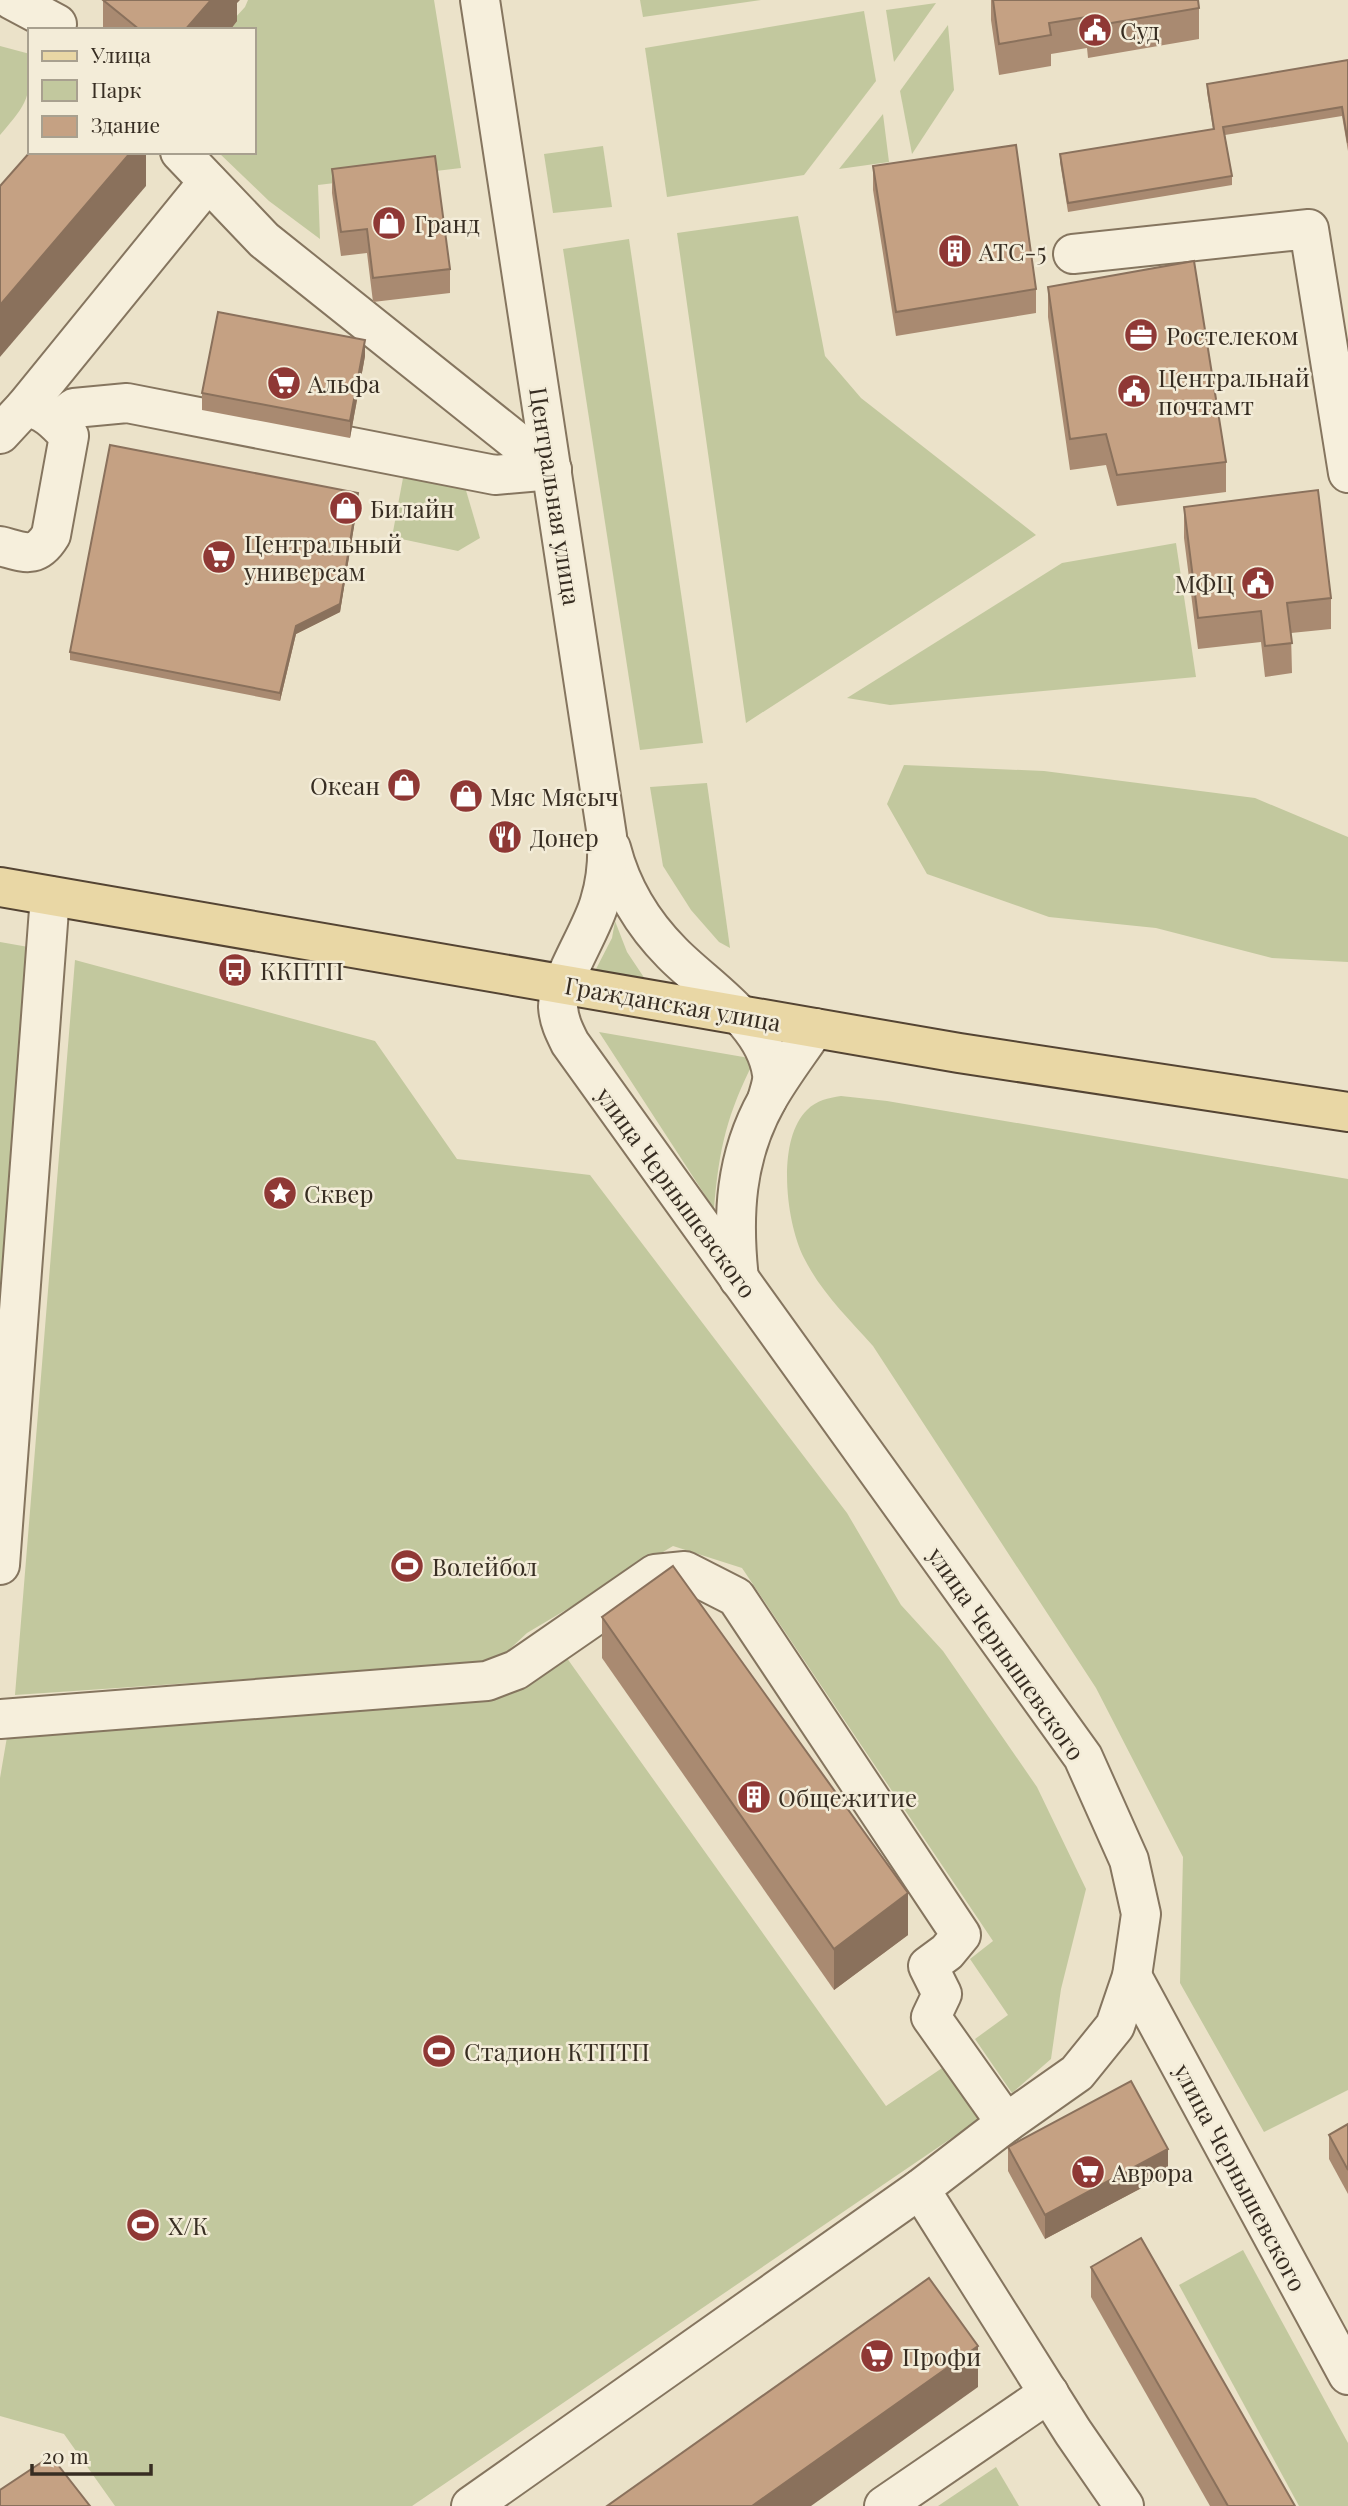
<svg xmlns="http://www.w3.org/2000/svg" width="1348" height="2506" font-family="'Playfair Display',serif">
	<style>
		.green { fill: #c2c89e }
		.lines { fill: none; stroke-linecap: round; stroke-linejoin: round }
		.minor-casing { stroke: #85755f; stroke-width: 42 }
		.major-casing { stroke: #544433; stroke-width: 42 }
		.minor { stroke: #f6efdc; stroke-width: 38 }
		.major { stroke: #e9d7a5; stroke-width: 38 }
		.wall { fill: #a98a71 }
		.shaded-wall { fill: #8a715c }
		.building { fill: #c5a183; stroke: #8a715c; stroke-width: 2 }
		.labels { text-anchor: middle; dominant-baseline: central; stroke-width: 5; stroke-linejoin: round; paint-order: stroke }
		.poi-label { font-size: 24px; fill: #372d22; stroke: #f3ecd8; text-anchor: start }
		.street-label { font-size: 24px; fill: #372d22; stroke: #f3ecd8 }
	</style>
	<rect width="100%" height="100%" fill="#ebe2c9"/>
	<g class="green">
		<path d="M248,0H434L461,168L318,185L320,239L269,201L218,152H254V30H224L245,7Z"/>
		<path d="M640,0H761L643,17Z"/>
		<path d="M936,3L894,62L886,10Z"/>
		<path d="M864,11L876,81L804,175L667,197L645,48Z"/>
		<path d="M948,25L954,90L912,154L900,91Z"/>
		<path d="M0,46L30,54C30,99 29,101 0,135Z"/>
		<path d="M883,114L889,162L839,169Z"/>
		<path d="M603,146L612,207L553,213L544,154Z"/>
		<path d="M798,216L825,356L861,398L1036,535L746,723L677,233Z"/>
		<path d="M629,239L703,743L640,750L563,249Z"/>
		<path d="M403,478L465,487L480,538L458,551L392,537Z"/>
		<path d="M1176,543L1196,677L890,705L847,698L1062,563Z"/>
		<path d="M904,765L1044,771L1255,798L1348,837V962L1272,958L1156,928L1049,917L927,874L887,804Z"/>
		<path d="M707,783L730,948L719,942L691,910L663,866L650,787Z"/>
		<path d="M615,921L627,952L645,979L595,971L612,938Z"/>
		<path d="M0,942L34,948L0,1368Z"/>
		<path d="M75,960L375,1041L457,1159L590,1175L847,1513L901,1605L943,1651L1037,1787L1086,1889L1061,1989L1051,2059L1012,2093L975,2039L1008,2015L970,1959L993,1941L742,1568L673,1546L527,1633L498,1660L451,1665L15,1695Z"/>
		<path d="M599,1032L755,1059C727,1114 719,1148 714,1209Z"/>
		<path d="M841,1096L887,1101L1348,1179V2090L1264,2132L1180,1983L1183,1857L1096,1688L873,1346C848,1318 821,1292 804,1258C786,1223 776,1140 807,1110C817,1100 828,1098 841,1096Z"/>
		<path d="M564,1654L886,2106L948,2064L984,2116L412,2506H115L64,2434L0,2416V1778L8,1731L512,1693Z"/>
		<path d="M1243,2250L1348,2443V2506H1299L1179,2285Z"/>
		<path d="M996,2467L1019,2506H938Z"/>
	</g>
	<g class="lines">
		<g class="minor-casing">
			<g id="minor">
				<path d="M12,0L57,24"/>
				<path d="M180,152L264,240L552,470"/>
				<path d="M1073,254L1309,229L1348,473"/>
				<path d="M25,407L208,182"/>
				<path d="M56,422L74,408L127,403L495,475L552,470"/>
				<path d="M0,434L25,407C44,409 56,422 69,436L51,535C36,560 24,552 0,546"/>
				<path d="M611,848C621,887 643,924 672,953C705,987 765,1022 772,1074C773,1082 769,1092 767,1100"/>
				<path d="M739,1279C732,1216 735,1157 767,1100C781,1075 799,1052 815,1028"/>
				<path d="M0,1565L50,896"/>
				<path d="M0,1719L487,1681L516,1670L655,1574L685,1571L736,1597L961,1935L947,1952L928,1966L942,1994L931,2017L1006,2123"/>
				<path d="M1132,1976L1348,2375"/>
				<path d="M920,2189L1073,2432L1124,2506"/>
				<path d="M471,2506L920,2189L1006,2123L1077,2073L1115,2026L1132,1976L1141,1914L1129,1860L1083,1757L570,1043C564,1031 559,1021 558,1007C557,983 593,929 600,901C607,879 608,858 607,836L480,0"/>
				<path d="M884,2506L1049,2393"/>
			</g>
		</g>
		<g class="major-casing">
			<path id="major" d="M0,887L959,1053L1348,1112"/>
		</g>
		<use href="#minor" class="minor"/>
		<use href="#major" class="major"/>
	</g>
	<g class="wall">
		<path d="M103,0L237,3V21L230,30H103Z"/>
		<path d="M991,0H1198L1199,8V39L1088,58L1087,48L1051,54V66L999,75L991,20Z"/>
		<path d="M1348,60V151L1342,116L1225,135L1232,176V185L1068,212L1060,162V154L1213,129L1207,92V84Z"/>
		<path d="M873,166L1036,289V313L896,336L873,190Z"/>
		<path d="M332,169L450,269V293L373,302L367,253L341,256L332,193Z"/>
		<path d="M1048,287L1226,462V492L1117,506L1106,465L1070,470L1048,317Z"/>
		<path d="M365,356L350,438L202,410V393Z"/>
		<path d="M358,502L340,612L296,634L280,701L70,660V652Z"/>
		<path d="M1184,507L1331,598V629L1291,633L1292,673L1265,677L1261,642L1198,649L1184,538Z"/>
		<path d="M602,1617L908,1935L834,1990L602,1658Z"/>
		<path d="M1348,2124V2194L1329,2159V2135Z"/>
		<path d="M1008,2147L1168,2174L1045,2239L1008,2171Z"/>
		<path d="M1091,2267L1295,2506H1210L1091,2297Z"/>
	</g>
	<g class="shaded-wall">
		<path d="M211,0H240L237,3V21L230,30H185Z"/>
		<path d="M131,152H146V186L0,357V305Z"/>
		<path d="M365,340V356L350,438V421Z"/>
		<path d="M358,493V502L340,612L296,634L280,701V693L296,626Z"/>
		<path d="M908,1893V1935L834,1990V1949Z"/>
		<path d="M1168,2149V2174L1045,2239V2215Z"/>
		<path d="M978,2346V2387L811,2506H752Z"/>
	</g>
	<g class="building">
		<path d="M103,0H211L185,30H140Z"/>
		<path d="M993,0H1198L1199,8L1088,27L1087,17L1049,23L1051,35L999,44Z"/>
		<path d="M1348,60V143L1342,107L1223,127L1232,176L1068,203L1060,154L1214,129L1207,84Z"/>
		<path d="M1016,145L1036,289L896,312L873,166Z"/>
		<path d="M30,152H131L0,305V186Z"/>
		<path d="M435,156L450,269L373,278L367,229L341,232L332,169Z"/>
		<path d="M1194,261L1226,462L1117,475L1106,434L1070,439L1048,287Z"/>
		<path d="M218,312L365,340L350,421L202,393Z"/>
		<path d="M110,445L358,493L340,604L296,626L280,693L70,652Z"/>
		<path d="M1318,490L1331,598L1287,603L1292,643L1265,646L1261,611L1198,618L1184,507Z"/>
		<path d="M673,1566L908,1893L834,1949L602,1617Z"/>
		<path d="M1131,2081L1168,2149L1045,2215L1008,2147Z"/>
		<path d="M1348,2124V2170L1329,2135Z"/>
		<path d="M1141,2238L1295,2506H1228L1091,2267Z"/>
		<path d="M929,2278L978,2346L752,2506H607Z"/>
		<path d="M51,2456L90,2506H0V2490Z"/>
	</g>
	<defs>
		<g id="civic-disc" transform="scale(1.75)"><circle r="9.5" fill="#8f3835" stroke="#f3ecd8"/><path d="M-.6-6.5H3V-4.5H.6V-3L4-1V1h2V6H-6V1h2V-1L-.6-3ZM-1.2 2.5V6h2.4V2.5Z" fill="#fff"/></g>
		<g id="shop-disc" transform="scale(1.75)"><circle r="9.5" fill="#8f3835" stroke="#f3ecd8"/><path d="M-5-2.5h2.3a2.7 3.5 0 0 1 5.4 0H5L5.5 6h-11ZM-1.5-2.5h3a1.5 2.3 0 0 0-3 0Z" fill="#fff"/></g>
		<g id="building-disc" transform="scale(1.75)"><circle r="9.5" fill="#8f3835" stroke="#f3ecd8"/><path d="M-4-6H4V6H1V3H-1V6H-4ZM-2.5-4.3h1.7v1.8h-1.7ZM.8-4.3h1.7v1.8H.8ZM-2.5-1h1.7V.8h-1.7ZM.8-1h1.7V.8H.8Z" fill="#fff"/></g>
		<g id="office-disc" transform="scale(1.75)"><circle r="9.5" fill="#8f3835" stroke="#f3ecd8"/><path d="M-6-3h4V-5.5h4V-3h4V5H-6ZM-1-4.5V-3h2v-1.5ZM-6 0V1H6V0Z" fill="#fff"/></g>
		<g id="supermarket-disc" transform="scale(1.75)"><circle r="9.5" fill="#8f3835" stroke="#f3ecd8"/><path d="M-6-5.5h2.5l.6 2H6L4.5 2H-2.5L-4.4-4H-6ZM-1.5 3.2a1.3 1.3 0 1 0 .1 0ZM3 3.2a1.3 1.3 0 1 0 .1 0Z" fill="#fff"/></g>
		<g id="restaurant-disc" transform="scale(1.75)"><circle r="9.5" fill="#8f3835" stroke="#f3ecd8"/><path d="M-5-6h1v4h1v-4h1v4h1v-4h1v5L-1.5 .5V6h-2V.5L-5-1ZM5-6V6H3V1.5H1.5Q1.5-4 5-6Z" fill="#fff"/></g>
		<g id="bus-disc" transform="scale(1.75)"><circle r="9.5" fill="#8f3835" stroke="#f3ecd8"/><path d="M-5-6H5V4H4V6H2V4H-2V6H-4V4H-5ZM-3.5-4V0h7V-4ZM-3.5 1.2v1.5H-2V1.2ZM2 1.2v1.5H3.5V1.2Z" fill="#fff"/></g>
		<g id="sight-disc" transform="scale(1.75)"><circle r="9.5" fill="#8f3835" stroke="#f3ecd8"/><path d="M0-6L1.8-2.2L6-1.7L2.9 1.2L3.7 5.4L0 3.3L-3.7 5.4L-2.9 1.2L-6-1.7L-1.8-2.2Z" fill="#fff"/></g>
		<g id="stadium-disc" transform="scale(1.75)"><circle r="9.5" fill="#8f3835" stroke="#f3ecd8"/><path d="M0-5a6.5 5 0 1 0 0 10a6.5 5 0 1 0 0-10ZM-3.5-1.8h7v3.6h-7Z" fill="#fff"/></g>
	</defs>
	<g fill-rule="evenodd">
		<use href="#civic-disc" x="1095" y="30"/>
		<use href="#shop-disc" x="389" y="223"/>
		<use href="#building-disc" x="955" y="251"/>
		<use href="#office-disc" x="1141" y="335"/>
		<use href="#supermarket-disc" x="284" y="383"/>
		<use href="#civic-disc" x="1134" y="391"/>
		<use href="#shop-disc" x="346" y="508"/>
		<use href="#supermarket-disc" x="219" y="557"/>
		<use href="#civic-disc" x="1258" y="583"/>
		<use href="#shop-disc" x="404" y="785"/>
		<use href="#shop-disc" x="466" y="796"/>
		<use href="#restaurant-disc" x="505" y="837"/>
		<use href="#bus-disc" x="235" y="970"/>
		<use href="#sight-disc" x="280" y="1193"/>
		<use href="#stadium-disc" x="407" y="1566"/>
		<use href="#building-disc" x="754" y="1797"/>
		<use href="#stadium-disc" x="439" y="2051"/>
		<use href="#supermarket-disc" x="1088" y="2172"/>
		<use href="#stadium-disc" x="143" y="2225"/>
		<use href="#supermarket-disc" x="877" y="2356"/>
	</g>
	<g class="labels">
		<g class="poi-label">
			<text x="1120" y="30">Суд</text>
			<text x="414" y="223">Гранд</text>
			<text x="979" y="251">АТС-5</text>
			<text x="1166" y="335">Ростелеком</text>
			<text x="1158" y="377">Центральнай<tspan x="1158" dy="28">почтамт</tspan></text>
			<text x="308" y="383">Альфа</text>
			<text x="370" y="508">Билайн</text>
			<text x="244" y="543">Центральный<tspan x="244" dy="28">универсам</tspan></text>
			<text x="1234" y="583" text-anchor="end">МФЦ</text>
			<text x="380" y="785" text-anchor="end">Океан</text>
			<text x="490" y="796">Мяс Мясыч</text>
			<text x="530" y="837">Донер</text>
			<text x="260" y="970">ККПТП</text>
			<text x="304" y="1193">Сквер</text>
			<text x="432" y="1566">Волейбол</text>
			<text x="778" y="1797">Общежитие</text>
			<text x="464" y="2051">Стадион КТПТП</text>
			<text x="1112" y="2172">Аврора</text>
			<text x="168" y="2225">Х/К</text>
			<text x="902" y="2356">Профи</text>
		</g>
		<g class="street-label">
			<text transform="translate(556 496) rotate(81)">Центральная улица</text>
			<text transform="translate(673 1003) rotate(10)">Гражданская улица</text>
			<text transform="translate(677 1192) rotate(54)">улица Чернышевского</text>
			<text transform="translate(1007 1653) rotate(55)">улица Чернышевского</text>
			<text transform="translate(1241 2177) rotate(62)">улица Чернышевского</text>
		</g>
	</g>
	<rect x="28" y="28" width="228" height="126" fill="#f3ecd8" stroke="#a8a08f" stroke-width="2"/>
	<rect x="42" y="51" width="35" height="10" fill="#e9d7a5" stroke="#a8a08f" stroke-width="2"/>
	<text x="91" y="63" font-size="21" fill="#372d22">Улица</text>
	<rect x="42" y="80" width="35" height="21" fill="#c2c89e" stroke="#a8a08f" stroke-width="2"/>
	<text x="91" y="98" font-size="21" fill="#372d22">Парк</text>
	<rect x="42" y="116" width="35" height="21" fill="#c5a183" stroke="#a8a08f" stroke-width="2"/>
	<text x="91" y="133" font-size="21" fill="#372d22">Здание</text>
	<path d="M32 2464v10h119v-10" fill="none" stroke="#372d22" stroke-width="3.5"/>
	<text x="42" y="2464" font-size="21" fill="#372d22" stroke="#f3ecd8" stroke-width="5" paint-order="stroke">20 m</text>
</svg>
